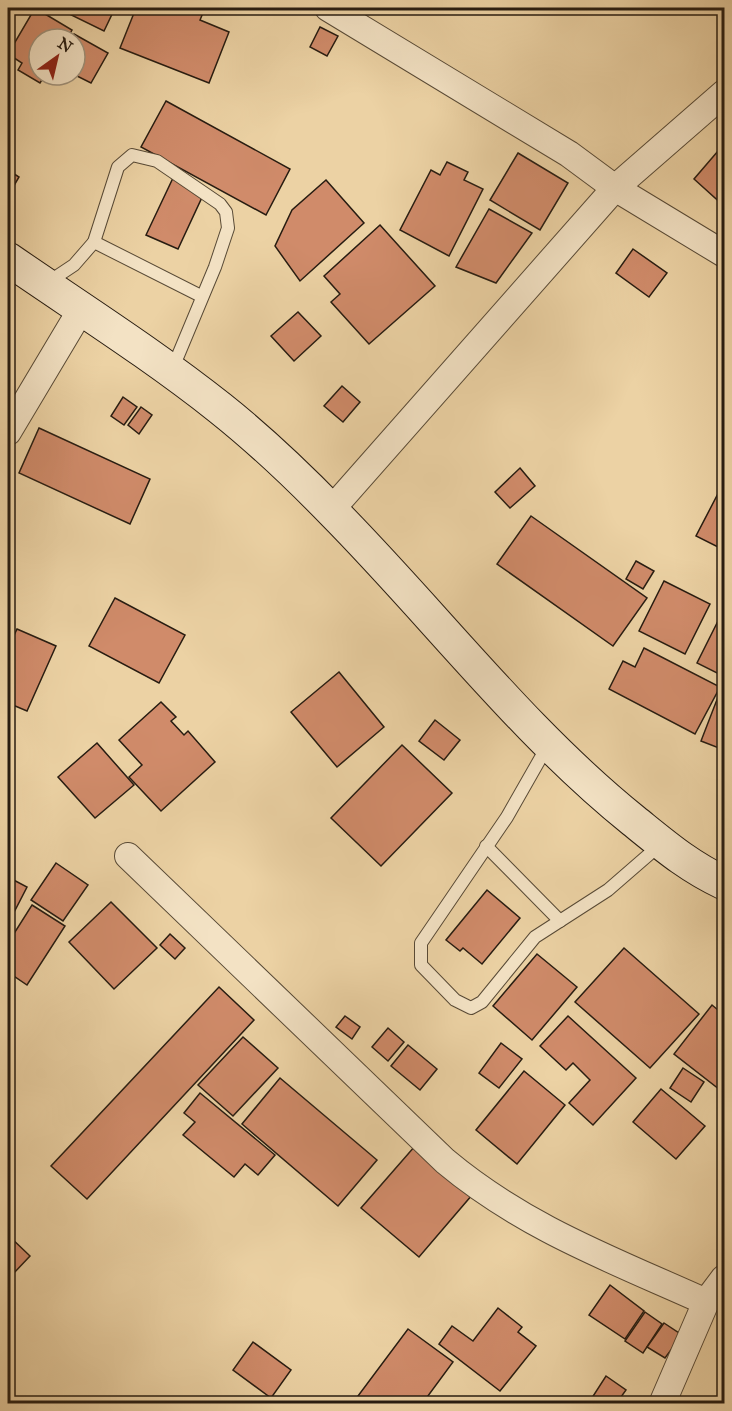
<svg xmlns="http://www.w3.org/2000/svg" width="732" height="1411" font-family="'IM FELL Great Primer',serif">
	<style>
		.building { fill: #d08b6a; stroke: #271c11; stroke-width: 1.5 }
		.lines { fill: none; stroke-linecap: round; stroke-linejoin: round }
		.service-casing { stroke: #584a36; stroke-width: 14 }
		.minor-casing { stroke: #584a36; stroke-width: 28 }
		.secondary-casing { stroke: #271c11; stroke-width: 35 }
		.service { stroke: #f3e2c4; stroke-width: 12 }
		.minor { stroke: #f3e2c4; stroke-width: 26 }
		.secondary { stroke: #f3e2c4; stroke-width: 33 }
	</style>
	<rect width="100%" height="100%" fill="#ecd2a4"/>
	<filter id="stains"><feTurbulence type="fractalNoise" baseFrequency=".00333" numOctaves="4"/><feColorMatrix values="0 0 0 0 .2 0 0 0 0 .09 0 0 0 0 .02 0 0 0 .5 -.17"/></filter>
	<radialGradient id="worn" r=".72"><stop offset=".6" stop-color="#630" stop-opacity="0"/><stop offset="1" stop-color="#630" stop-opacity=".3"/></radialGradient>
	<g class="building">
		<path d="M35,8L72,30L67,39H39V75H45L40,83L18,70L22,63L8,54Z"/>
		<path d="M62,8H115L104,31L61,10Z"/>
		<path d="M136,8H205L200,20L229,32L209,83L120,48Z"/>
		<path d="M320,27L338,36L327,56L310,47Z"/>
		<path d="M74,34L108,53L91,83L75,75V39H71Z"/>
		<path d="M166,101L290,169L266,215L141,147Z"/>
		<path d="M724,144V206L694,179Z"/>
		<path d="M518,153L568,183L540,230L490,200Z"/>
		<path d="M447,162L468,172L464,180L483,189L449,256L400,230L431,170L440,175Z"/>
		<path d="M8,170L19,177L8,196Z"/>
		<path d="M173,178L204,193L178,249L146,235Z"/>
		<path d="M326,180L364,223L300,281L275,246L292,210Z"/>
		<path d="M489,209L532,233L496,283L456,267Z"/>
		<path d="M380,225L435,286L369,344L331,302L340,294L324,276Z"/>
		<path d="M633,249L667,273L649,297L616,273Z"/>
		<path d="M298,312L321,336L294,361L271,336Z"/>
		<path d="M342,386L360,402L343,422L324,406Z"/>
		<path d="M123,397L137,407L124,425L111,416Z"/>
		<path d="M141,407L152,415L139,434L128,425Z"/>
		<path d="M39,428L150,479L130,524L19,473Z"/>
		<path d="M520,468L535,486L510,508L495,492Z"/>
		<path d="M724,482V550L696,536Z"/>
		<path d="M531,516L647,598L613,646L497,564Z"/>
		<path d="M636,561L654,571L643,589L626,579Z"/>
		<path d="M664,581L710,604L685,654L639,631Z"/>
		<path d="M115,598L185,635L159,683L89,646Z"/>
		<path d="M724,609V672L723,676L697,663Z"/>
		<path d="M17,629L56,646L27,711L8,703V643L10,644Z"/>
		<path d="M644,648L720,687L695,734L609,689L623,661L635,667Z"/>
		<path d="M339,672L384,727L337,767L291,712Z"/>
		<path d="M723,684L724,685V750L701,741Z"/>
		<path d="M161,702L176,717L171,721L184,735L188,731L215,762L161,811L129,777L142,765L119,740Z"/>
		<path d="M435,720L460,740L444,760L419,741Z"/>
		<path d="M97,743L134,785L95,818L58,777Z"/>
		<path d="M402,745L452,793L381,866L331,818Z"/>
		<path d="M56,863L88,885L63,921L31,900Z"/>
		<path d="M8,877L27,887L8,924Z"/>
		<path d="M487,890L520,918L482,964L463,948L460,951L446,940Z"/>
		<path d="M111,902L157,948L114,989L69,942Z"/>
		<path d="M32,905L65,926L27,985L8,972V943Z"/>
		<path d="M170,934L185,948L175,959L160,945Z"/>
		<path d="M624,948L699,1014L650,1068L575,1002Z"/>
		<path d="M537,954L577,987L532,1040L493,1006Z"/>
		<path d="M219,987L254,1020L87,1199L51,1166Z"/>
		<path d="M712,1005L724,1015V1093L674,1054Z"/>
		<path d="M345,1016L360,1027L352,1039L336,1027Z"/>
		<path d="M568,1016L636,1078L593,1125L569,1103L590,1080L573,1063L566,1070L540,1046Z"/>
		<path d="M388,1028L404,1042L388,1061L372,1047Z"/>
		<path d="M243,1037L278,1068L233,1116L198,1085Z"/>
		<path d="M501,1043L522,1059L499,1088L479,1073Z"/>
		<path d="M408,1045L437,1069L420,1090L391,1066Z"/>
		<path d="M683,1068L704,1082L691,1102L670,1088Z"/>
		<path d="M524,1071L565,1105L517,1164L476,1130Z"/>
		<path d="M280,1078L377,1160L338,1206L242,1124Z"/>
		<path d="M661,1089L705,1126L676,1159L633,1122Z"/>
		<path d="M200,1093L275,1155L258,1175L245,1164L234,1177L183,1135L195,1122L184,1113Z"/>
		<path d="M415,1146L472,1195L419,1257L361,1208Z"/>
		<path d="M8,1235L30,1256L13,1274L8,1269Z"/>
		<path d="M610,1285L644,1311L625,1339L589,1315Z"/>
		<path d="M498,1308L522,1327L518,1332L536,1346L500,1391L439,1344L452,1326L473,1341Z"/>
		<path d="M645,1312L662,1324L643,1353L625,1341Z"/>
		<path d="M664,1323L682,1335L665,1358L647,1347Z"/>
		<path d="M408,1329L453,1362L422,1404H352Z"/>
		<path d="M253,1342L291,1370L271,1398L233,1370Z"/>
		<path d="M606,1376L626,1390L616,1404H588Z"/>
	</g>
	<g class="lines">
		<g class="service-casing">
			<g id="service">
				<path d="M94,242L201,296"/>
				<path d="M47,283L74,265L94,242L118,167L132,155L157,161L220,204L226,212L228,228L215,267L172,370"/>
				<path d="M548,745L507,817L421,943V965L455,1000L471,1008L482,1002L535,937L608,890L661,844"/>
				<path d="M486,846L560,921"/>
			</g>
		</g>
		<g class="minor-casing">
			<g id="minor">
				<path d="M328,8L569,154L615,188L724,254"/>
				<path d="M8,432L82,308"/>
				<path d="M331,510L615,188L724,93"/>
				<path d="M128,856L445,1161C525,1228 613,1260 706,1302"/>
				<path d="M662,1404L706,1302L724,1278"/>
			</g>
		</g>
		<g class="secondary-casing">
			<path id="secondary" d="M8,259C79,308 152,354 220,408C259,439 298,476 333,512C434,614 522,731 634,821C665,846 688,866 724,883"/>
		</g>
		<use href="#service" class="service"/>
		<use href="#minor" class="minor"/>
		<use href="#secondary" class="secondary"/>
	</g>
	<rect width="732" height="1411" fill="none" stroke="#ecd2a4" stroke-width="30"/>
	<rect x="9" y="9" width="714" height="1393" fill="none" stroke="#271c11" stroke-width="3"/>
	<rect x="15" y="15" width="702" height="1381" fill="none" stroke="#271c11" stroke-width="1.5"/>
	<g transform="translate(57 57) rotate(34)"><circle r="28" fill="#f3e2c4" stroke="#a1937c" stroke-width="1.5"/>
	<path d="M0-4.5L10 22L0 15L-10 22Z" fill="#8f2418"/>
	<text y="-9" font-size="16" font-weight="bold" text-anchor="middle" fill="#271c11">N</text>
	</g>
	<rect width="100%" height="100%" filter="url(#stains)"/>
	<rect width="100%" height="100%" fill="url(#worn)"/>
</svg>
